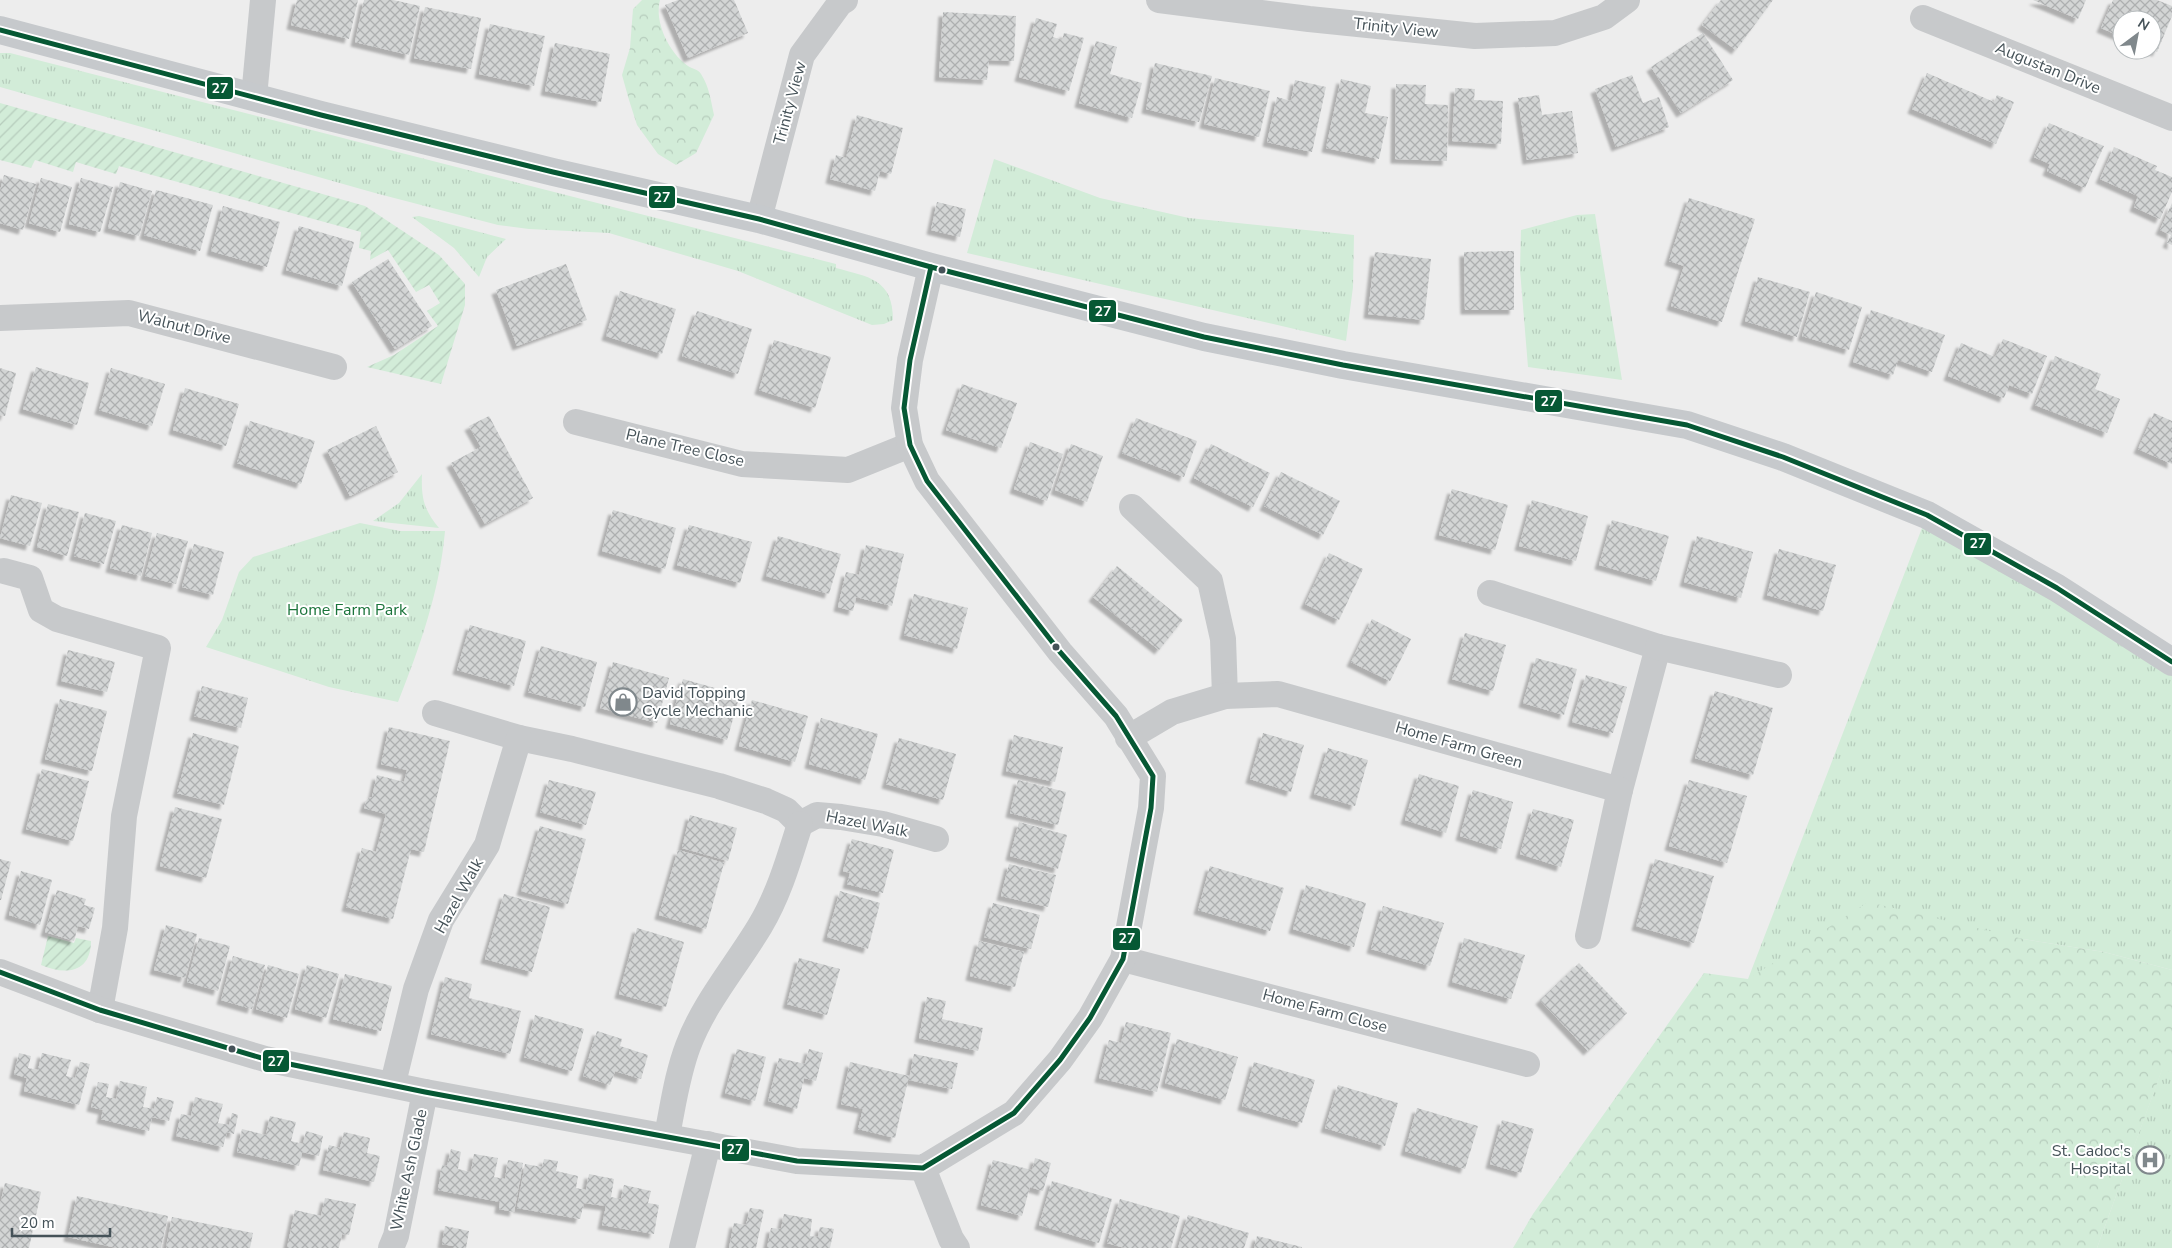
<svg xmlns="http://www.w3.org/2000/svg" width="2172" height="1248" font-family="'Nunito Sans',sans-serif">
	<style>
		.grass { fill: url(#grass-tufts) }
		.forest { fill: url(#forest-crowns) }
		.garden { fill: url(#garden-furrows) }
		.building { fill: url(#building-cross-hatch); filter: url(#shadow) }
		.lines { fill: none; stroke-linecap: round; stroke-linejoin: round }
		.street { stroke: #c7c9cb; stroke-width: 26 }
		.secondary { stroke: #c6c9cc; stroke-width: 28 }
		.bus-1-casing { stroke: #fff; stroke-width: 9 }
		.bus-1 { stroke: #065834; stroke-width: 5 }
		.bus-dot { fill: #455258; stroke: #fff; stroke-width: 2 }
		.labels { text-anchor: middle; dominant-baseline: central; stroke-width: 4; stroke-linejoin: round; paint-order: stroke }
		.street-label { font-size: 16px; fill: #455258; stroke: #fff }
		.park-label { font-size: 16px; fill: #1b743b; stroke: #fff }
		.poi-label { font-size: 16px; fill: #455258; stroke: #fff; text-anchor: start }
		.line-badge { stroke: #fff; stroke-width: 2 }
		.badge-label { font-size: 14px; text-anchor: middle; font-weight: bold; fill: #fff }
	</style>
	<defs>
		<pattern id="grass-tufts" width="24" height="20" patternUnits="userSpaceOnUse" patternTransform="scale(1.25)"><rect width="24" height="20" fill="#d2ecd8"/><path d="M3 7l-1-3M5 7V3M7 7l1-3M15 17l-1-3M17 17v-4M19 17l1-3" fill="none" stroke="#b6ccbc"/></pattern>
		<pattern id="forest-crowns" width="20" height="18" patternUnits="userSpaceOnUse" patternTransform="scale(1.25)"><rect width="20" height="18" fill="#d2ecd8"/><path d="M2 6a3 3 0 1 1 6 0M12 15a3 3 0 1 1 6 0" fill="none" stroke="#b6ccbc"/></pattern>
		<pattern id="garden-furrows" width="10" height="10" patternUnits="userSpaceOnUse" patternTransform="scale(1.25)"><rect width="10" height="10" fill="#d2ecd8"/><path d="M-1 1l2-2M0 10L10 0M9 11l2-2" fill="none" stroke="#b6ccbc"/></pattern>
		<pattern id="building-cross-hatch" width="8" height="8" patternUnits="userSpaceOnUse" patternTransform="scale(1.25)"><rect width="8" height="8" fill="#d3d5d5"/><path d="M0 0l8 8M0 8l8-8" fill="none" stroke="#adafb0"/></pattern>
		<filter id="shadow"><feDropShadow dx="-4.5" dy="4.5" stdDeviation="1" flood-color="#0004"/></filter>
	</defs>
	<rect width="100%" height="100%" fill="#ededed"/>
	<g class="grass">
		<path d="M0,53H10L836,264V268C869,277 893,279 893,320L884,324L872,325L738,271L609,233L529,229L498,225L375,193L0,87Z"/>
		<path d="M994,159L1100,198L1189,218L1354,235L1353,287L1346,341L967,253Z"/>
		<path d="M1595,214L1622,380L1528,367L1520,270L1521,230L1577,215Z"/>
		<path d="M419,216L506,239L487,257L479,277L454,248L412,217Z"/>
		<path d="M422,474C421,498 424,510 439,528L373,521L399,503Z"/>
		<path d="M1927,515L2172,662V970L2104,952L2023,939L1748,979Z"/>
		<path d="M360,523L400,531H445C440,590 420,647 398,702L329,687L206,647L222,620L239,572L253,557Z"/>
		<path d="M2162,1069L2172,1072V1248H2097Z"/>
	</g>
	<g class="forest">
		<path d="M642,0H660C654,22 669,53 688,66C692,69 698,69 701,74C709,86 711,101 714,115L696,153L676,165L658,154L637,125L629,100L622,75L630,48L633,9Z"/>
		<path d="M1868,902L2023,939L2104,952L2172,970V1072L2162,1070L2097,1248H1513L1533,1214L1704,973L1748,979Z"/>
	</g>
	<g class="garden">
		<path d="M0,103L365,206L439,255L465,284V305L441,384L367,367L394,355L438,326L427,311L440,303L429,285L416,292L388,250L370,260L371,251L359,248L361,232L119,166L116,174L76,162L73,172L35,160L31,168L0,160Z"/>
		<path d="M48,936L74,943L76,938L91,941C91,974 64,975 41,965Z"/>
	</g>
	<g class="building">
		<path d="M297,0H358L349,39L291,25Z"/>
		<path d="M364,0H393L420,6L409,55L355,42Z"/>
		<path d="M678,0H734L748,33L688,58L665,5Z"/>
		<path d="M1721,0H1773L1736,50L1702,25Z"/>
		<path d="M2033,0H2086L2078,19Z"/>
		<path d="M2113,0H2157L2172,6V16L2157,52L2152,50V20H2122V37L2101,28Z"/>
		<path d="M425,7L481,18L471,69L414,58Z"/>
		<path d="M943,12L1016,16L1014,61L989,60L987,80L939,77Z"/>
		<path d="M1036,18L1057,24L1053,37L1062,40L1064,33L1084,38L1069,91L1019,77Z"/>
		<path d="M490,24L545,36L534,86L479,74Z"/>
		<path d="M1703,33L1733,80L1681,113L1651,67Z"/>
		<path d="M1096,41L1117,47L1110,74L1142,83L1132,118L1079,103Z"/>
		<path d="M555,43L610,54L601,102L545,91Z"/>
		<path d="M1155,63L1212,76L1199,122L1146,109Z"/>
		<path d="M1927,73L1994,102L1997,95L2014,102L1996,144L1912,109Z"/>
		<path d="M1632,75L1643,103L1659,97L1669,127L1616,147L1595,89Z"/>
		<path d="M1215,78L1270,91L1259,137L1204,124Z"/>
		<path d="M1341,79L1371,86L1365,113L1388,117L1379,159L1326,148Z"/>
		<path d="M1295,80L1326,87L1312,152L1267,142L1277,97L1291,101Z"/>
		<path d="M1396,84L1426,85L1425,104L1448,105L1447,161L1395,159Z"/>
		<path d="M1455,88L1475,89L1474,100L1503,101L1501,144L1452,141Z"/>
		<path d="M1539,95L1542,115L1572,111L1578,153L1527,160L1518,98Z"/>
		<path d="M857,115L903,128L891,174L880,171L875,191L830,179L836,155L846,158Z"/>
		<path d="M2049,123L2104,146L2085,188L2047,171L2050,164L2034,157Z"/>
		<path d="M2114,147L2157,166L2155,170L2172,177V192L2160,219L2134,207L2138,196L2100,179Z"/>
		<path d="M4,175L36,184L23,230L0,223V191Z"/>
		<path d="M41,178L72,187L60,232L29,223Z"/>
		<path d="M81,178L113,187L100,232L69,224Z"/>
		<path d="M120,182L152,191L139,236L108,228Z"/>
		<path d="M156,190L213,205L200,251L144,235Z"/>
		<path d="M1689,198L1755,219L1722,322L1671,306L1684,266L1669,261Z"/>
		<path d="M937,202L966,209L960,237L931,230Z"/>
		<path d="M2172,203V245L2167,243L2171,235L2160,230Z"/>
		<path d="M223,206L280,222L267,267L211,251Z"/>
		<path d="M299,226L354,242L342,286L286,270Z"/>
		<path d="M1514,251V310H1465L1464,252Z"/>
		<path d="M1375,252L1431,259L1424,320L1368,314Z"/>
		<path d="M388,259L432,326L395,349L352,282Z"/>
		<path d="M566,264L587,320L517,346L496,290Z"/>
		<path d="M1758,277L1810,292L1797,337L1745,321Z"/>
		<path d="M620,291L676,309L662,354L606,336Z"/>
		<path d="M1816,292L1862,307L1849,350L1802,336Z"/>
		<path d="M1871,310L1945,335L1932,372L1898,360L1893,375L1853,362Z"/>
		<path d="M697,311L752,329L738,374L682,356Z"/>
		<path d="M2003,339L2047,356L2032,394L2009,385L2004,398L1948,376L1961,343L1995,357Z"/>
		<path d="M774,340L831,357L815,408L759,390Z"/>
		<path d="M2055,356L2101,374L2095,389L2120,399L2107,433L2035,405Z"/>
		<path d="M36,367L89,383L77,425L23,409Z"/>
		<path d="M0,368L16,373L5,416L0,415Z"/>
		<path d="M111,368L165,384L152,426L99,410Z"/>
		<path d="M962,384L1017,403L1001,448L946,430Z"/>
		<path d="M185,388L239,404L226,446L173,430Z"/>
		<path d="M2154,413L2172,421V464L2138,449Z"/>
		<path d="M489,416L533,498L485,524L451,463L481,447L469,426Z"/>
		<path d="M1136,418L1197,441L1184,477L1122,453Z"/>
		<path d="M250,421L315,441L301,484L237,463Z"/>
		<path d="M376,426L398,472L350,496L327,450Z"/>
		<path d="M1030,442L1063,454L1047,501L1014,489Z"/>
		<path d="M1071,444L1103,456L1087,502L1055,490Z"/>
		<path d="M1211,444L1270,473L1253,507L1194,478Z"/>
		<path d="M1281,472L1340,501L1323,535L1264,506Z"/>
		<path d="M1452,489L1508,505L1495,550L1439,535Z"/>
		<path d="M11,495L42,503L30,546L0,538Z"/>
		<path d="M1532,500L1588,516L1576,561L1519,546Z"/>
		<path d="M48,504L79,512L67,556L37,547Z"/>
		<path d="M613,510L676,528L665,569L602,551Z"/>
		<path d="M85,513L116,521L104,564L74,556Z"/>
		<path d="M1612,520L1669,536L1656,581L1599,565Z"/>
		<path d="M122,525L152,533L141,576L110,568Z"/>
		<path d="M689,525L752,542L740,583L677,565Z"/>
		<path d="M157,533L188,541L176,584L145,576Z"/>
		<path d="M778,536L841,554L829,594L766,576Z"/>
		<path d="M1697,536L1753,552L1741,598L1684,582Z"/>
		<path d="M194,544L224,552L213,595L182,587Z"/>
		<path d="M866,545L904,554L892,606L856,597L853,611L838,607L846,572L859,575Z"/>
		<path d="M1779,549L1836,565L1823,611L1767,595Z"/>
		<path d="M1329,553L1363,569L1339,620L1305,604Z"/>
		<path d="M1117,566L1183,620L1159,650L1093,597Z"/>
		<path d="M914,594L968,608L957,649L904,635Z"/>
		<path d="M1372,619L1411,639L1390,681L1351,662Z"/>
		<path d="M470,625L526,641L514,686L457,670Z"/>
		<path d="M1465,633L1506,645L1493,691L1452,679Z"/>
		<path d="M541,646L597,662L585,707L528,692Z"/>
		<path d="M68,650L115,662L107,692L61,681Z"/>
		<path d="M1536,658L1577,669L1564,715L1523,703Z"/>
		<path d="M613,662L669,678L657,723L600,708Z"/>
		<path d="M1586,675L1627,687L1613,733L1572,722Z"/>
		<path d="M683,679L740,695L727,740L670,724Z"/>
		<path d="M202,686L248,698L241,728L194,716Z"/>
		<path d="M1715,691L1773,708L1753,775L1695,758Z"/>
		<path d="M60,699L107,711L92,771L45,759Z"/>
		<path d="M752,700L808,716L795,762L739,746Z"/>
		<path d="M821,718L878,734L865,780L809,764Z"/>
		<path d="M389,727L450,741L424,852L411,849L393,919L346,907L362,848L376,852L386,814L364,808L367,799L372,797L377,775L404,782L407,770L381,764Z"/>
		<path d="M193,733L239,746L224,805L177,793Z"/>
		<path d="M1263,733L1304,745L1291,792L1250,779Z"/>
		<path d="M1014,735L1063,747L1055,782L1006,771Z"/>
		<path d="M899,738L956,754L943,800L886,784Z"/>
		<path d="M1328,748L1368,760L1355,806L1314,794Z"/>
		<path d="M42,769L89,781L73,841L26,829Z"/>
		<path d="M1419,774L1459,786L1446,833L1405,820Z"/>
		<path d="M549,780L596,792L586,825L540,812Z"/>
		<path d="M1018,780L1066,792L1058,825L1010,813Z"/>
		<path d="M1689,780L1747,796L1727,863L1669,846Z"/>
		<path d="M1473,790L1513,802L1501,849L1460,836Z"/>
		<path d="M175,807L222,819L206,878L160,866Z"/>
		<path d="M1533,809L1574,820L1561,867L1520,854Z"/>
		<path d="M690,815L737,828L728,861L682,848Z"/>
		<path d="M1019,822L1067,835L1058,869L1010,856Z"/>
		<path d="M540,826L586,839L568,904L521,891Z"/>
		<path d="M852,839L894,850L883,893L847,884L850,873L843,871Z"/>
		<path d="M678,850L724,863L706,929L659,915Z"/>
		<path d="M0,859L11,862L1,900H0Z"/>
		<path d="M1655,859L1714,876L1694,943L1636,926Z"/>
		<path d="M1009,864L1056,875L1048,907L1001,896Z"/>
		<path d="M1210,866L1284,888L1270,931L1198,910Z"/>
		<path d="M21,871L52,880L40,925L9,915Z"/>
		<path d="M1306,885L1366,903L1354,947L1293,929Z"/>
		<path d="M57,890L86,899L84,905L95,908L89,929L78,926L74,941L45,932Z"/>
		<path d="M840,891L880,903L868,949L827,937Z"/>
		<path d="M504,894L550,907L532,972L485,959Z"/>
		<path d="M993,903L1040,915L1031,949L984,937Z"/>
		<path d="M1383,906L1444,923L1430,966L1371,949Z"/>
		<path d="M166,925L197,934L185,978L154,970Z"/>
		<path d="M637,928L684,942L666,1007L619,994Z"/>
		<path d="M199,938L230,946L218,991L187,982Z"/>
		<path d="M1464,938L1525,955L1511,999L1452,982Z"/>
		<path d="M979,941L1024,952L1015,987L970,976Z"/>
		<path d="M233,956L265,965L252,1009L221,1000Z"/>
		<path d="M799,958L840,969L827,1015L787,1004Z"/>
		<path d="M1579,963L1627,1013L1588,1051L1540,1000Z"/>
		<path d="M268,965L299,974L287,1018L256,1009Z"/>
		<path d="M307,965L339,974L326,1018L295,1009Z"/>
		<path d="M345,974L392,986L381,1031L333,1019Z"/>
		<path d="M445,977L472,984L469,998L521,1011L510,1054L431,1034Z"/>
		<path d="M927,997L946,1001L942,1019L983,1028L978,1051L919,1038Z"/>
		<path d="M535,1015L584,1029L572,1071L524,1057Z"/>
		<path d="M1126,1022L1171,1033L1157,1092L1099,1078L1109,1040L1121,1043Z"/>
		<path d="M597,1031L622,1039L620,1046L648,1055L641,1079L615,1071L610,1085L583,1076Z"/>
		<path d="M1177,1039L1238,1057L1225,1100L1165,1083Z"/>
		<path d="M737,1049L766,1057L755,1101L725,1093Z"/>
		<path d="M809,1049L823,1053L816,1081L804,1078L797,1109L768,1101L779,1058L805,1064Z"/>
		<path d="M19,1053L31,1056L28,1068L38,1070L42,1053L71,1060L66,1076L75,1078L80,1062L90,1064L79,1105L24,1091L27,1078L14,1074Z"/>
		<path d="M914,1054L958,1063L952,1089L909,1080Z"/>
		<path d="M850,1062L909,1076L895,1138L858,1129L863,1109L841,1104Z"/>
		<path d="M1254,1062L1315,1080L1302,1123L1242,1106Z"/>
		<path d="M120,1081L147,1087L143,1107L154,1109L157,1097L174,1101L169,1121L152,1117L149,1131L101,1119L103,1110L91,1107L98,1082L109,1084L106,1097L116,1099Z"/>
		<path d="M1338,1085L1398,1103L1385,1146L1325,1128Z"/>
		<path d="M195,1097L223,1104L218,1123L229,1125L232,1113L238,1115L234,1134L227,1132L223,1147L176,1136L181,1114L191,1116Z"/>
		<path d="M1417,1108L1478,1126L1465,1169L1405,1151Z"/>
		<path d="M270,1116L296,1122L291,1141L303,1144L306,1131L323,1136L319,1156L302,1152L299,1166L237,1152L242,1129L266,1135Z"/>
		<path d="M1502,1120L1534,1129L1521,1173L1490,1164Z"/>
		<path d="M344,1132L370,1138L367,1153L380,1156L374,1182L323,1170L329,1145L340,1148Z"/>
		<path d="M451,1149L461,1152L458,1169L471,1172L474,1154L498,1158L494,1177L505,1179L508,1160L523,1163L514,1212L499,1209L500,1202L438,1190L442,1165L447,1166Z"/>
		<path d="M1035,1158L1051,1163L1043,1191L1030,1187L1022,1216L981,1205L993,1160L1032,1170Z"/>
		<path d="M544,1159L558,1161L556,1171L578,1176L576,1188L586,1190L589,1174L614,1179L611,1197L621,1199L624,1185L651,1191L648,1203L659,1205L654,1234L602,1225L606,1206L584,1203L580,1219L517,1208L525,1164L542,1167Z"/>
		<path d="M1052,1181L1112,1199L1099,1243L1039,1225Z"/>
		<path d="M5,1183L41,1192L29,1248H0V1205Z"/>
		<path d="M77,1196L168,1216L161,1248H117L68,1237Z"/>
		<path d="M325,1198L356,1204L349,1235L342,1234L339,1248H287L295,1210L321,1216Z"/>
		<path d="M1120,1199L1180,1216L1171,1248H1125L1107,1243Z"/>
		<path d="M750,1208L764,1210L756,1248H729L734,1223L746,1225Z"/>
		<path d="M784,1214L812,1219L810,1236L818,1237L820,1227L834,1229L830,1248H767L771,1228L781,1229Z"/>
		<path d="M1188,1215L1249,1233L1244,1248H1178Z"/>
		<path d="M172,1217L253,1233L250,1248H166Z"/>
		<path d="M445,1226L469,1231L466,1248H453V1246L442,1244Z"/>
		<path d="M1257,1236L1302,1247V1248H1254Z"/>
	</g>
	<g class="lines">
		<g class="street">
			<path d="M1159,0L1309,19L1475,36L1555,33L1604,17L1627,0"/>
			<path d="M1923,18L2172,118"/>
			<path d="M254,97L263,0"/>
			<path d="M759,219L802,55L840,3L845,0"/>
			<path d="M0,318L129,313L334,367"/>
			<path d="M576,422L742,464L848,470L910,445"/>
			<path d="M1132,507L1210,581L1223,639L1225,696"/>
			<path d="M4,571L30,578L41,610L57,619L158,648L124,816L115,928L100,1010"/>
			<path d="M1490,593L1658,647L1620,790"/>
			<path d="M1658,647L1779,675"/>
			<path d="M435,713L519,738L572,749L719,786L766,801L786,810L800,824L817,815L841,817L883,824L936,839"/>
			<path d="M1128,738L1172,712L1225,696L1278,694L1620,790L1588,936"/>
			<path d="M1123,959L1527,1064"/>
			<path d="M0,972L100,1010L265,1059L425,1092L797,1161L923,1168L1014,1113L1060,1060L1090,1018L1123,959L1151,808L1153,776L1116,716L1060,652L927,481L910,445L904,408L910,360L931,267"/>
			<path d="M393,1083L416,989L441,920L487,845L519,738"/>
			<path d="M667,1135C673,1106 677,1075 688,1046C704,1003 736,966 760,926C779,894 789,859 800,824"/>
			<path d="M923,1168L951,1239L957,1248"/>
			<path d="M391,1248L396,1236L425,1092"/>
			<path d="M682,1248L708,1144"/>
		</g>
		<path class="secondary" d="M0,30L321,115L553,172L759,219L931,267L1204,337L1343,365L1687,425L1783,457L1927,515L2057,588L2172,662"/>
		<g class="bus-1-casing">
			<g id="bus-1">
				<path d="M0,30L321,115L553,172L759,219L931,267L1204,337L1343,365L1687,425L1783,457L1927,515L2057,588L2172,662"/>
				<path d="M0,972L100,1010L265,1059L425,1092L797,1161L923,1168L1014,1113L1060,1060L1090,1018L1123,959L1151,808L1153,776L1116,716L1060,652L927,481L910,445L904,408L910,360L931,267"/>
			</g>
		</g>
		<use href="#bus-1" class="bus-1"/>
	</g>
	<defs>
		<g id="shop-ring" transform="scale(1.4375)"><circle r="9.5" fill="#fff" stroke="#80888c" stroke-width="1.5"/><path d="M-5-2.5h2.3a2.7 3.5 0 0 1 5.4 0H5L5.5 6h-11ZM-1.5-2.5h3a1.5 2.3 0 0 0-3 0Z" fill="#80888c"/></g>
		<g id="hospital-ring" transform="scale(1.4375)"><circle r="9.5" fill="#fff" stroke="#80888c" stroke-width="1.5"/><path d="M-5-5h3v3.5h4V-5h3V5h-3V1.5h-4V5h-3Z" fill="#80888c"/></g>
	</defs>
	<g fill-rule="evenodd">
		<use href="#shop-ring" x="623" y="702"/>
		<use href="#hospital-ring" x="2150" y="1160"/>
	</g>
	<g class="bus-dot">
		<circle cx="942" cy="270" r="4.5"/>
		<circle cx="1056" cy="647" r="4.5"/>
		<circle cx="232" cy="1049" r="4.5"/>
	</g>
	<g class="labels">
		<g class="street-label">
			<text transform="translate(1396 28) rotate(6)">Trinity View</text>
			<text transform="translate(2048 68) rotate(22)">Augustan Drive</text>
			<text transform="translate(790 103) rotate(-75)">Trinity View</text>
			<text transform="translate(184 327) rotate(14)">Walnut Drive</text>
			<text transform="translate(685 448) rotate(13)">Plane Tree Close</text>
			<text transform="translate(1459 745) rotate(16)">Home Farm Green</text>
			<text transform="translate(867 824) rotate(11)">Hazel Walk</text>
			<text transform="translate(459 896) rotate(-61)">Hazel Walk</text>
			<text transform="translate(1325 1011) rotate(15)">Home Farm Close</text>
			<text transform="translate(409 1170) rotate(-78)">White Ash Glade</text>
		</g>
		<g class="park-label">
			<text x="347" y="610">Home Farm Park</text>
		</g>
		<g class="poi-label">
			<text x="642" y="693">David Topping<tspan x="642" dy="18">Cycle Mechanic</tspan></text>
			<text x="2131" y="1151" text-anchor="end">St. Cadoc's<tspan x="2131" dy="18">Hospital</tspan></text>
		</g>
	</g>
	<g class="line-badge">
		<rect x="206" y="76" width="28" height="24" rx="5" fill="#065834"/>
		<rect x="648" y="185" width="28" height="24" rx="5" fill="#065834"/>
		<rect x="1088" y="299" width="29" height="24" rx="5" fill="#065834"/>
		<rect x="1534" y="389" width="29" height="24" rx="5" fill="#065834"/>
		<rect x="1963" y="532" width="29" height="24" rx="5" fill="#065834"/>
		<rect x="1112" y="927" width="29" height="24" rx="5" fill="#065834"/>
		<rect x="262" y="1049" width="28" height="24" rx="5" fill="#065834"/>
		<rect x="721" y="1138" width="29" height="24" rx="5" fill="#065834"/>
	</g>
	<g class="badge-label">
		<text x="220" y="93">27</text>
		<text x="662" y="202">27</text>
		<text x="1103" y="316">27</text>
		<text x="1549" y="406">27</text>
		<text x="1978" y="548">27</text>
		<text x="1127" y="943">27</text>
		<text x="276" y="1066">27</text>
		<text x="735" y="1154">27</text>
	</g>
	<g transform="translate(2137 35) rotate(32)"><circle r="24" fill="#ffffff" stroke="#b5babc"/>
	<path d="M0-4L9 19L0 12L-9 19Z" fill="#80888c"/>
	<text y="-8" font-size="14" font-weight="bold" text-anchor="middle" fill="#455258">N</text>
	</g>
	<path d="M12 1228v8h98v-8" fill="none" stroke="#455258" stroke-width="2.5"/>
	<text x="20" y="1228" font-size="15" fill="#455258" stroke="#ffffff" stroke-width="4" paint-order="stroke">20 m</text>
</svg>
